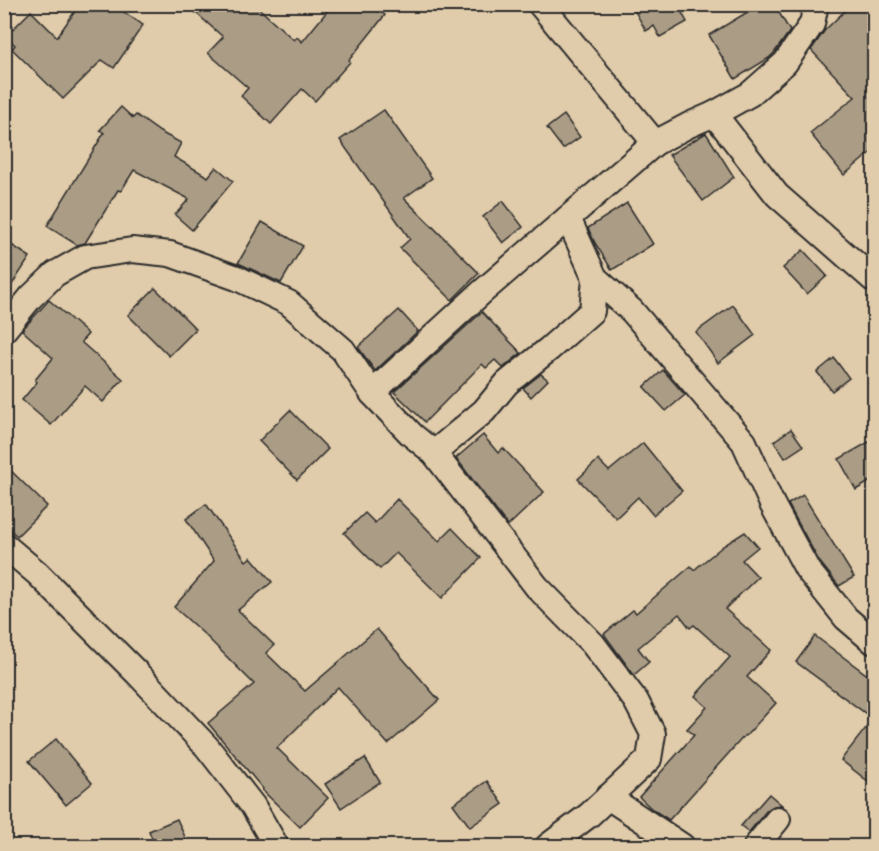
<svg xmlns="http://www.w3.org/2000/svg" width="879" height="851" font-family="'Gochi Hand',sans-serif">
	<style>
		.building { fill: #ab9c85; stroke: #2b2b2b; stroke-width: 1.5 }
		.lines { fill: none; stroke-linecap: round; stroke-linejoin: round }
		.street-casing { stroke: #2b2b2b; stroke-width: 28 }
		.street { stroke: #e0cbaa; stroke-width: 24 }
	</style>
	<rect width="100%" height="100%" fill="#e0cbaa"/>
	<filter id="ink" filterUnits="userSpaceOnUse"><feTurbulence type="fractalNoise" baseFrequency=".0167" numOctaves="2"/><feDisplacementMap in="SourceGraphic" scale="12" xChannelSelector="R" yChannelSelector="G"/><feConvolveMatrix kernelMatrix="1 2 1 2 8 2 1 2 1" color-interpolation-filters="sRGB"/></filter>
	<g filter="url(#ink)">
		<g class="building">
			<path d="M80,4H112L143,25L114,68L102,60L63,99L12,49L15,45L6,36L31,11L57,37Z"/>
			<path d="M186,4H254L294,40L297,37L302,42L333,4H371L385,15L349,60L350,62L315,101L302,89L271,124L241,96L248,88L208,53L223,37Z"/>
			<path d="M631,4H694L681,11L687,22L660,37L654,26L646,31Z"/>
			<path d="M761,4H774L790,31L774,53L769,58L735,79L709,35Z"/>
			<path d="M852,4H874V150L844,175L810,133L855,97L811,50L825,30Z"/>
			<path d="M121,107L133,118L136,115L160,132L181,143L174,157L208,177L216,167L233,181L192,230L175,215L189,199L134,170L121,191L118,190L85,243L77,245L47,226L104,133L100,130Z"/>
			<path d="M384,110L432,178L404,198L479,273L452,300L400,248L410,239L340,140Z"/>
			<path d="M564,115L580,137L563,149L547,128Z"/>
			<path d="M706,133L734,177L703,201L669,155Z"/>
			<path d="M503,201L523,227L503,243L483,217Z"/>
			<path d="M627,203L653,244L612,270L595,243L588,228Z"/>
			<path d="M262,222L303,246L281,283L238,263Z"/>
			<path d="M4,240L30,257L4,297Z"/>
			<path d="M803,250L827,276L807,294L783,268Z"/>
			<path d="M155,288L196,329L169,356L128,315Z"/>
			<path d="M49,300L88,334L81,342L123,379L103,402L85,386L51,425L22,400L37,382L35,380L53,358L22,330Z"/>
			<path d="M733,305L755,335L718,363L696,332Z"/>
			<path d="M399,310L418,331L375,371L358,347Z"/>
			<path d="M482,312L521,353L503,368L495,360L486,368L482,364L425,422L394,392Z"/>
			<path d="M834,358L849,378L832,391L817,372Z"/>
			<path d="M663,370L685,395L666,411L644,387Z"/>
			<path d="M541,374L548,380L531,397L523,388Z"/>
			<path d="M290,410L328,449L297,480L259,441Z"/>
			<path d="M791,429L803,446L785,458L774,441Z"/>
			<path d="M483,435L498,453L503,448L544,492L508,526L456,458Z"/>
			<path d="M874,439V479L856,490L839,459Z"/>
			<path d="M643,443L682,491L653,515L638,497L616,518L578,479L598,460L609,471Z"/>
			<path d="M4,464L47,506L17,536L4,524Z"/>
			<path d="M803,495L854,577L839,586L819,561L788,504Z"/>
			<path d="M397,499L439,541L452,528L481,558L442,598L396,553L380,569L344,533L365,513L375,523Z"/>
			<path d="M206,504L246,561L251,557L272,582L238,610L274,645L266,653L305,691L377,629L439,700L388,744L338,687L277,748L328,798L300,827L262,790L263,789L208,723L254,684L205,635L174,607L214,561L186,519Z"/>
			<path d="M745,532L758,547L742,560L758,577L725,609L771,650L747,677L776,703L746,736L745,735L669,820L652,809L639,797L694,735L687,729L707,707L695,696L730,657L694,625L690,628L679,614L638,648L649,662L634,675L604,634L633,610L636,613L691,566L694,570L723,546Z"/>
			<path d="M815,636L874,680V786L841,760L873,719L796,662Z"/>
			<path d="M56,739L92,783L66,805L29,761Z"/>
			<path d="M365,758L380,782L341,808L325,784Z"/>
			<path d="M487,781L503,804L470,827L453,804Z"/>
			<path d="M769,794L783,806L780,805L774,806L767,810L749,832L741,826Z"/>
			<path d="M177,819L189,846H155L149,831Z"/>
		</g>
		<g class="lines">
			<g class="street-casing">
				<g id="street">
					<path d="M540,4L655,143"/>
					<path d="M714,114L750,94L785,63L812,24L816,4"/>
					<path d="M595,278L632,311L744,442L772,504L807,569L846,618L874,642"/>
					<path d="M4,330L31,297L55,274L85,257L132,250L170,254L237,278L289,303L343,350L372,393L412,435L434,453L537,587L593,644L636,701L653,734L649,759L589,815L548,846"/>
					<path d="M372,393L482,292L655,143L689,125L714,114L777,195L874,280"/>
					<path d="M434,453L484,411L507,383L549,349L592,311L595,278L568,218"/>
					<path d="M4,545L37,573L137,673L207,747L253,806L276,846"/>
					<path d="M608,797L682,846"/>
					<path d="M756,846L778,819"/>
				</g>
			</g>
			<use href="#street" class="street"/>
		</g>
	</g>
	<rect width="879" height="851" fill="none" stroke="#e0cbaa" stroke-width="24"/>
	<rect x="12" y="12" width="855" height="827" fill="none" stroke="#2b2b2b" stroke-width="2" filter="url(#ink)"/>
</svg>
